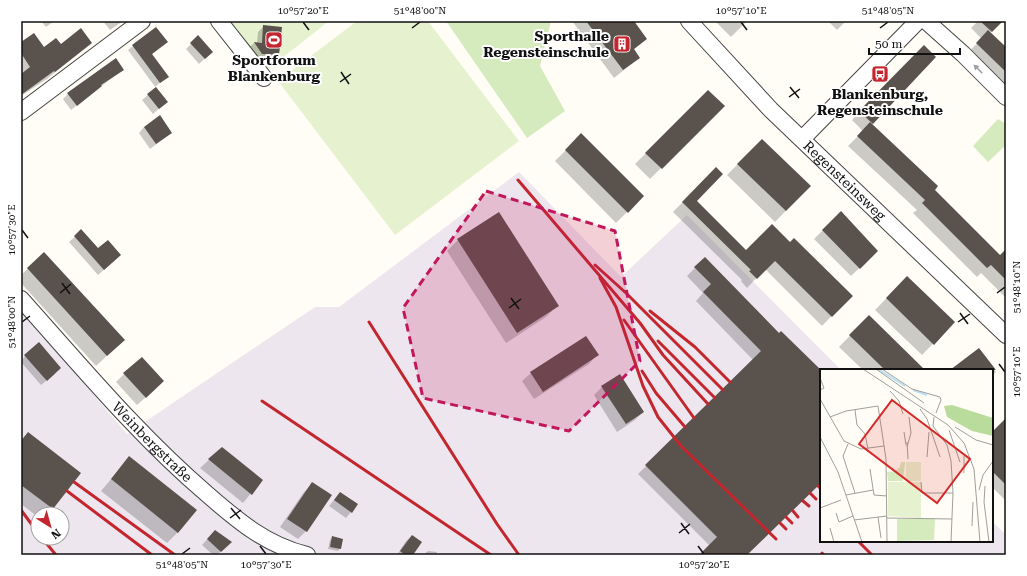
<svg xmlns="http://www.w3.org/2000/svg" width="1027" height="576" font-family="'Roboto Serif',serif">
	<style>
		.industrial { fill: #eee6ef; fill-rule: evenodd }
		.green { fill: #d5ebbd }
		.pitch { fill: #e6f2cf }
		.shadow { fill: #0003 }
		.building { fill: #5a524d }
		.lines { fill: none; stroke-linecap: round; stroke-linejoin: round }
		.minor-casing { stroke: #444; stroke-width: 18 }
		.minor { stroke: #fff; stroke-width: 16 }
		.rail { stroke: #c4262e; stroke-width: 3 }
		.oneway { fill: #a0a0a0 }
		.marked { fill: #c2185b; fill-opacity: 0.2; stroke: #c2185b; stroke-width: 3; stroke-dasharray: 8 5; stroke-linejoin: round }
		.ticks { fill: none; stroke: #111; stroke-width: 1.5 }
		.labels { text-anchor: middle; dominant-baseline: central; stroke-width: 4; stroke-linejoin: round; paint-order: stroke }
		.poi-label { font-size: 14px; font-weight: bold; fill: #111; stroke: #fff }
		.street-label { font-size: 14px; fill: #111; stroke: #fff }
		.inset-river { fill: none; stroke: #b9e0f7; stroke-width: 2 }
		.inset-road { fill: none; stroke: #a09f9a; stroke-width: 1 }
		.view { fill: #d62828; fill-opacity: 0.15; stroke: #d62828; stroke-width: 2 }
		.inset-edge { fill: none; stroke: #111; stroke-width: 2 }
		.neatline { fill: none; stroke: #111; stroke-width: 1.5 }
		.ticks-label { font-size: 10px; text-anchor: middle; fill: #111 }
	</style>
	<rect width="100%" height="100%" fill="#fffdf5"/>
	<path class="industrial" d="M519,172L621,277L687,215L841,370H821V541H992V521L1006,535V555H21V309L127,434L315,307H339ZM38,514H62V538H38Z"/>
	<g class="green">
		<path d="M446,21H551L540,66L565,111L527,138Z"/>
		<path d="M998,119L1006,124V145L988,162L973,146Z"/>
	</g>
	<g class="pitch">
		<path d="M229,21H329L267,70Z"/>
		<path d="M357,21H428L519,141L395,235L278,81Z"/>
	</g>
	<g class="shadow">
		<path d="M41,21H54L46,27Z"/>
		<path d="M103,21H123L110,30Z"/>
		<path d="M572,21H633L645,39L633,50L639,58L614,78Z"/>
		<path d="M715,21H747L731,37Z"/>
		<path d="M828,21H846L837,30Z"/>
		<path d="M978,21H1001L990,33L1006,48V88L968,52L982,39L971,28Z"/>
		<path d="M264,26L278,55L273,60L257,59L249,48L254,43H257L258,32Z"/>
		<path d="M198,37L212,52L199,64L186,49Z"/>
		<path d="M166,42L151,55L167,77L155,87L166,102L153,114L142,100L156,88L128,50L133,46Z"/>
		<path d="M21,43L44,48L91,43L47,79L21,96Z"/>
		<path d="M924,46L935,57L871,125L933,190L1000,256L1006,254V298L981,273L977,277L913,213L917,210L848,146L863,131L852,120Z"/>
		<path d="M122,70L71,110L63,99L68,94Z"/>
		<path d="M708,91L723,106L650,179L635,164Z"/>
		<path d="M144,127L171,133L150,149L139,133Z"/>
		<path d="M581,135L643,196L616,223L555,161Z"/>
		<path d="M762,140L810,186L775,222L727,175Z"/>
		<path d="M716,168L696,201L746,251L790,243L851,296L822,326L765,269L747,288L741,281L742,280L673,212Z"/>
		<path d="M841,212L877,251L851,276L814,239Z"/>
		<path d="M81,231L98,250L114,261L98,275L69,242Z"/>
		<path d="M458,240L557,306L546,317L506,343L447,251Z"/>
		<path d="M44,254L113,350L96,366L21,283V275Z"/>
		<path d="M705,258L779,334L821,372V481L746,555H701L710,546L638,474L753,360L696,301L703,293L687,276Z"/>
		<path d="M907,277L954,322L922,355L875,310Z"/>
		<path d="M869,316L918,370H863L839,347Z"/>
		<path d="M979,349L996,372L992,376V370H952Z"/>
		<path d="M597,355L589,364L534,399L522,381L531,373Z"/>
		<path d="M25,356L55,374L41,385L21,362Z"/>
		<path d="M124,374L155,389L137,405L116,382Z"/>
		<path d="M602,387L643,412L635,420L617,432L594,395Z"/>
		<path d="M1006,420V501L992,487V434Z"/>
		<path d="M28,433L80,473L52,508L47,514H38V517L21,504V440Z"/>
		<path d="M222,448L262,480L243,503L200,468Z"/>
		<path d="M129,458L178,532L167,543L101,491Z"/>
		<path d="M312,484L306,531L298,539L280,527L304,492Z"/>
		<path d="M340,493L351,512L346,518L329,506Z"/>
		<path d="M215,531L230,542L217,555H213L202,545Z"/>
		<path d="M412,536V555H397L406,541Z"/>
		<path d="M333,537L340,548L338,551L328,549L330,540Z"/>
		<path d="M428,551L437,552L436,555H423Z"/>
	</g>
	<g class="building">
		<path d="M586,21H634L647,39L634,49L640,58L623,70Z"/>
		<path d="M980,21H1003L992,32Z"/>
		<path d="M263,25L282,27L279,55L262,54L254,42L262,43Z"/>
		<path d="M156,27L168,42L152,54L169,77L160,83L132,45Z"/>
		<path d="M81,28L92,43L55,72L54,71L21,95V74L30,67L21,53V42L34,33L44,47L56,38L61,44Z"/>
		<path d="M988,30L1006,47V72L976,43Z"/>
		<path d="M198,35L213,52L205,59L190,43Z"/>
		<path d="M924,45L936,57L873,124L859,111Z"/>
		<path d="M116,58L124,70L101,85L102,86L77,106L67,93Z"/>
		<path d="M156,87L168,102L159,109L147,94Z"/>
		<path d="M708,90L725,106L662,169L645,153Z"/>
		<path d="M160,115L172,133L156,144L144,127Z"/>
		<path d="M870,122L938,186L935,190L1000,255L1006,249V280L991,265L987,268L922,203L925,200L857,136Z"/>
		<path d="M581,133L644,196L628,213L565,150Z"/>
		<path d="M762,139L811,186L786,211L737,164Z"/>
		<path d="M716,167L723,174L697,201L746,250L772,224L790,242L794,238L853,296L832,317L775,261L757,279L749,271L751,270L682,202Z"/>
		<path d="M841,211L878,251L860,269L822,230Z"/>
		<path d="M499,212L559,306L517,333L457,239Z"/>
		<path d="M81,229L98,248L108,240L121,255L104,270L74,236Z"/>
		<path d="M44,252L125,340L107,356L27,268Z"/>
		<path d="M705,257L779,333L781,331L821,370V483L747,555H699L717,537L645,465L761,351L703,292L711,284L694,267Z"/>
		<path d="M907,276L955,322L934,345L886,298Z"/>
		<path d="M869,315L925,370H885L849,335Z"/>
		<path d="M586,336L599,355L543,392L530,372Z"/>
		<path d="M39,342L61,368L47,381L24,355Z"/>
		<path d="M979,348L996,370H950Z"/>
		<path d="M142,357L164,381L146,398L123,373Z"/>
		<path d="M620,374L644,412L626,424L601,386Z"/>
		<path d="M1006,418V485L992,471V432Z"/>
		<path d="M28,432L81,473L53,509L21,485V441Z"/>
		<path d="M222,447L263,480L252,495L208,459Z"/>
		<path d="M129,456L197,510L178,533L111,479Z"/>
		<path d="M312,482L332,495L307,532L287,519Z"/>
		<path d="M340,492L358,504L352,513L334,500Z"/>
		<path d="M215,530L232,542L221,552L207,539Z"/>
		<path d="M412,535L422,542L413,555H405L400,551Z"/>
		<path d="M332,536L343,539L341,549L330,547Z"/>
	</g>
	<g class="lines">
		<g class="minor-casing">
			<g id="minor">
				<path d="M219,21L264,78"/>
				<path id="s1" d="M689,21L771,110L1006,335"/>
				<path d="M926,21L963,54L1006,97"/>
				<path d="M21,112L142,21"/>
				<path d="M802,139L918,21"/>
				<path id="s2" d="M21,299C81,366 139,436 207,494C238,521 266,545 307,555"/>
			</g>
		</g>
		<use href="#minor" class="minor"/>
		<g class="rail">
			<path d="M518,180L640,323L663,355L708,404"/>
			<path d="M595,265L626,293L723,390"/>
			<path d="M600,278L616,307L643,386L658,417L681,446L776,539"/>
			<path d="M650,311L695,347L730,382"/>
			<path d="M624,320L694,418"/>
			<path d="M369,322L497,524L519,555"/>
			<path d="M658,341L715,398"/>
			<path d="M642,371L656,393L685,427"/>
			<path d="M262,401L491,555"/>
			<path d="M74,482L175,555"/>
			<path d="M818,486L821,489"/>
			<path d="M67,491L152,555"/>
			<path d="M810,493L816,499"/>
			<path d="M803,501L809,506"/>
			<path d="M21,510L38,533"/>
			<path d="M793,511L798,517"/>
			<path d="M786,517L792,523"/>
			<path d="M780,523L786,529"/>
			<path d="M42,538L56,555"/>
			<path d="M858,541L872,555"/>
			<path d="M822,553L824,555"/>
		</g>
	</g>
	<defs><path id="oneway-solid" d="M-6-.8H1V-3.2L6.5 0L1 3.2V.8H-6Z"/></defs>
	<use class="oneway" href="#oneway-solid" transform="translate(978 69) rotate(-135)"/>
	<path class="marked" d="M486,191L615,231L640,361L569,431L423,398L403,308Z"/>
	<path class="ticks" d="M303,22L309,30M741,22L747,30M412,28L420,22M880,28L888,22M341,72L349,84M340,82L351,74M790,87L799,98M789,97L800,89M22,230L28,238M62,283L70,294M60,293L71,284M997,293L1005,287M511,298L519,309M509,308L521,299M960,313L968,324M22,322L30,316M958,322L970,314M999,364L1005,372M231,508L240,519M230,518L241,510M681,523L689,534M679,533L690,524M260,546L266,554M698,546L704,554M182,554L190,548"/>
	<defs>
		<g id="stadium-square" transform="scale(0.9)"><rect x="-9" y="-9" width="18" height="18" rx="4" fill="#c4262e" stroke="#fff"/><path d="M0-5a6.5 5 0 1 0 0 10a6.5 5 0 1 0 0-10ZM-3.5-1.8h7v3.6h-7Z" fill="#fff"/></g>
		<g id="building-square" transform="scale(0.9)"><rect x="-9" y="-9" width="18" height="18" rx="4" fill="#c4262e" stroke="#fff"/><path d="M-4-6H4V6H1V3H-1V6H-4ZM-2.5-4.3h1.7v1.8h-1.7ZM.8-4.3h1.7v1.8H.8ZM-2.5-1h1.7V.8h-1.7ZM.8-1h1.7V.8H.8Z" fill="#fff"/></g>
		<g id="bus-square" transform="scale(0.9)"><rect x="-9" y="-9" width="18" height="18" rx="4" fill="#c4262e" stroke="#fff"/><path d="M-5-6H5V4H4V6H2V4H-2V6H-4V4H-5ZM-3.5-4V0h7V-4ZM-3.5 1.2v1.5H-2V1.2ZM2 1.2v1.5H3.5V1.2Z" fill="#fff"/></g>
	</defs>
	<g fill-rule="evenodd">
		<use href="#stadium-square" x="274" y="40"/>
		<use href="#building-square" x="622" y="44"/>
		<use href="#bus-square" x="880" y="74"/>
	</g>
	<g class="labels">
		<g class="poi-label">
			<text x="609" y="36" text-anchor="end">Sporthalle<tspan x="609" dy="16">Regensteinschule</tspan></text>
			<text x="274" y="60">Sportforum<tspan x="274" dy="16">Blankenburg</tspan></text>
			<text x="880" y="94">Blankenburg,<tspan x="880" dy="16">Regensteinschule</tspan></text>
		</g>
		<g class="street-label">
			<text stroke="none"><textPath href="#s1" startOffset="223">Regensteinsweg</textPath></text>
			<text stroke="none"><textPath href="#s2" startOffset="194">Weinbergstraße</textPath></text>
		</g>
	</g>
	<g transform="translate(820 369)">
		<rect width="173" height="173" fill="#fffdf5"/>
		<path d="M81,93H85L83,112H68L67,103L75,102L80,98ZM77,150H115L114,171L77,172Z" fill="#d5ebbd"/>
		<path d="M132,36L173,49V67L152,62L127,48L124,37Z" fill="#b9dc9c"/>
		<path d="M86,93H101V112H86ZM68,113H101V149L68,147Z" fill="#e6f2cf"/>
		<path class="inset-river" d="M58,0L85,17M93,21L107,26"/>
		<path class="inset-road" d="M43,0L128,56L144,74L154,100L160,173M56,0L104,34M62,0L92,20L120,28L121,31L116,44M0,9L4,19L0,21M70,22L79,32L83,45M0,30L24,72L41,80L64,77M100,40L107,50L120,88M35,41L37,56L45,65L48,80M10,48L26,42L58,37L66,90L67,173M114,48L113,57L127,76L131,92L133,124L131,173M135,58L156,71L173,76M129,61L140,93M84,63L86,76M0,68L18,103L42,173M87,73L88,90M28,75L23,87L35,124M87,78L91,64L89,48M144,87V104M107,88L109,63M50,100L54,126L67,127M101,113L102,124H133M165,117L164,133L169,173M159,121L163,106L173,92M26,126L53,121M0,139L21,131M16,144L19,153L33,147M58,148L61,169M67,149L132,150M34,151L67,147M152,157L153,133M10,159L14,173"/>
		<path class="view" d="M72,31L150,90L117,134L39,75Z"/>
		<rect width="173" height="173" class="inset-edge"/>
	</g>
	<rect width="1027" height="576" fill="none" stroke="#ffffff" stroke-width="44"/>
	<g transform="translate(50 526) rotate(143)"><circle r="19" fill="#ffffff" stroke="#a0a0a0"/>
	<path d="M0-3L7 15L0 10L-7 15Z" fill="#c4262e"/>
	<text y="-6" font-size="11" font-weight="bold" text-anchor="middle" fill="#111111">N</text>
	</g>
	<path d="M869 48v6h91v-6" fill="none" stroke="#111111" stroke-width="2"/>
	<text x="875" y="48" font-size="12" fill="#111111" stroke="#ffffff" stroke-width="3" paint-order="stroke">50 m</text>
	<rect x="22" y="22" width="983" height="532" class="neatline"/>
	<g class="ticks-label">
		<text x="303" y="14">10°57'20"E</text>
		<text x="420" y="14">51°48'00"N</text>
		<text x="741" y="14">10°57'10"E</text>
		<text x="888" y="14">51°48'05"N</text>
		<text transform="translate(11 230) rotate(-90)" y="4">10°57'30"E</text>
		<text transform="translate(1016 287) rotate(-90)" y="4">51°48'10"N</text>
		<text transform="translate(11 322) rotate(-90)" y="4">51°48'00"N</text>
		<text transform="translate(1016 372) rotate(-90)" y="4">10°57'10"E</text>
		<text x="182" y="568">51°48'05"N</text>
		<text x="266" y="568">10°57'30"E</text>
		<text x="704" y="568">10°57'20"E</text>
	</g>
</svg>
